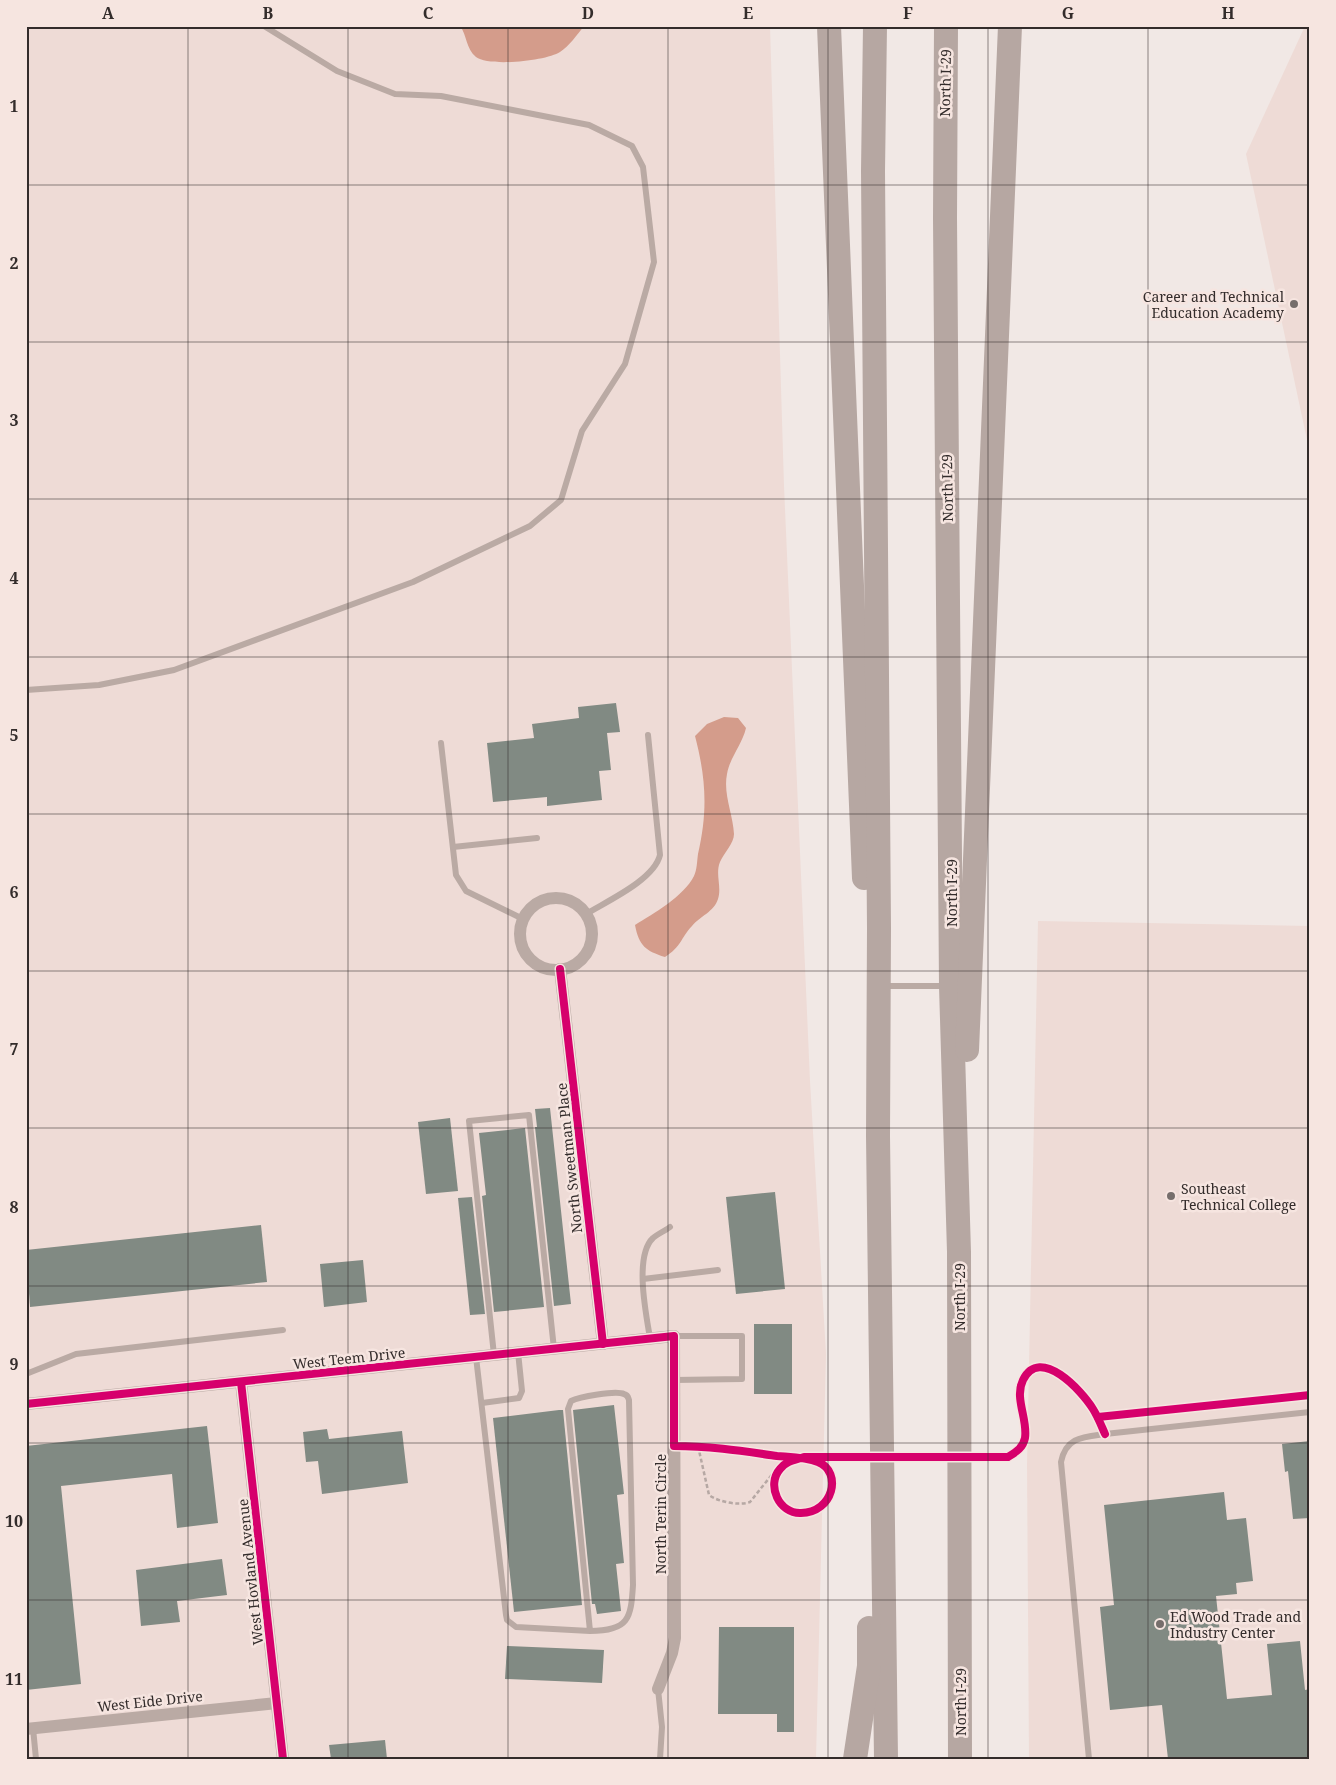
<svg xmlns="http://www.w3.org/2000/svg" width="1336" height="1785" font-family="'Noto Serif',serif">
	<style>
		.built { fill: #eedbd6 }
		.water { fill: #d49c8b }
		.building { fill: #818a83 }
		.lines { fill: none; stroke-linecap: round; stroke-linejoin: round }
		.path { stroke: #b6a8a4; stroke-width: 2.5; stroke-dasharray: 4 2.5; stroke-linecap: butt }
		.service { stroke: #baaaa4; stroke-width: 6 }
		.minor { stroke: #baaaa4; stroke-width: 12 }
		.motorway { stroke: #b6a7a2; stroke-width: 24 }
		.cycleway-casing { stroke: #f6e5e0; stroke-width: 11 }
		.cycleway { stroke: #d6006c; stroke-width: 8 }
		.grid { fill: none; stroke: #332c2b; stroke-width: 1; stroke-opacity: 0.55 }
		.poi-dot { fill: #766e6c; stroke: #f6e5e0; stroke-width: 2 }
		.labels { text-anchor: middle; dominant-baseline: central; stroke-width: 5; stroke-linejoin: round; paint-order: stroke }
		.street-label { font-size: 14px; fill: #332c2b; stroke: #f6e5e0 }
		.poi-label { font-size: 14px; fill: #332c2b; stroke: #f6e5e0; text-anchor: start }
		.neatline { fill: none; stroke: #332c2b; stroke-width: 2 }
		.grid-label { font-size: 16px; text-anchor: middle; font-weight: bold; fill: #332c2b }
	</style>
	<rect width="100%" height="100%" fill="#f1e8e5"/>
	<g class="built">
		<path d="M26,26H770L784,486L810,1081L826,1354L816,1759H26Z"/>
		<path d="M1305,26H1310V454L1246,154Z"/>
		<path d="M1038,921L1310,926V1759H1029L1027,1465Z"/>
	</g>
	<g class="water">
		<path d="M460,26H584C577,35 569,46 560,52C546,61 489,67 476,57C466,49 467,35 460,26Z"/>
		<path d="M724,717L738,718L746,728C742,745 730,757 727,774C723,794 733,814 734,834C734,843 724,853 720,862C715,874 722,887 718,899C714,912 700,916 692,926C680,939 682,946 665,957C646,951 639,946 635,925C653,914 684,896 694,876C697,870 697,861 698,854C708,811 706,778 695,736L707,724Z"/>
	</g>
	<g class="building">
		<path d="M616,703L620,732L607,733L611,770L599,771L602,800L547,806V797L493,802L487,743L534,738L532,724L579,718L578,707Z"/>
		<path d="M550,1108L571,1304L554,1306L535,1127H537L535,1109Z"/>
		<path d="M450,1118L458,1191L426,1194L418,1122Z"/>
		<path d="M525,1128L544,1307L494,1312L482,1196L486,1195L479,1133Z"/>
		<path d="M775,1192L785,1289L736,1294L726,1197Z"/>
		<path d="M472,1197L485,1314L470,1315L458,1198Z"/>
		<path d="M261,1225L267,1282L30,1307L26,1250Z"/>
		<path d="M363,1260L367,1302L324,1307L320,1264Z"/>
		<rect x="754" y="1324" width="38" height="70"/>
		<path d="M614,1405L624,1494L617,1495L624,1563L616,1564L621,1611L597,1614L595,1604H592L573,1410Z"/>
		<path d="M559,1410H563L582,1605L514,1612L493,1418Z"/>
		<path d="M207,1426L218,1523L177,1528L172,1474L61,1486L81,1684L26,1690V1446Z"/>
		<path d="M327,1429L329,1439L402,1431L408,1483L322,1494L318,1461L306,1462L303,1432Z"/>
		<path d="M1310,1441V1518L1293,1519L1288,1471L1285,1472L1282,1444Z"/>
		<path d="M1224,1492L1227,1520L1246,1518L1253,1581L1236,1583L1237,1594L1216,1596L1227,1699L1272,1695L1267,1644L1300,1641L1305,1690L1310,1689V1759H1168L1162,1705L1110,1710L1100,1607L1114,1605L1104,1505Z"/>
		<path d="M222,1559L227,1595L177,1601L180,1622L141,1626L136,1570Z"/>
		<path d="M719,1627H794V1732H777V1714H718Z"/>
		<path d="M507,1646L604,1650L602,1683L505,1679Z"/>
		<path d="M385,1740L387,1759H331L329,1745Z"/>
	</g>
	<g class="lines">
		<path class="path" d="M698,1446L709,1495C718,1502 740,1506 750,1502L786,1457"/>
		<g class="service">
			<path d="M26,690L99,685L174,670L413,582L530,526L561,500L582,431L625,364L654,262L643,167L632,146L589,125L441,96L395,94L337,71L264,26"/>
			<path d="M441,743L456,875L466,891L523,919"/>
			<path d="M453,847L537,838"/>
			<path d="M586,914C607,901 654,880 660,855L648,735"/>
			<path d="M883,986H948"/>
			<path d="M643,1279L718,1270"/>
			<path d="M674,1336H742V1379L674,1380"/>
			<path d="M650,1338C646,1314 634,1256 653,1238C657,1234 665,1231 670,1227"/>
			<path d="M494,1355L469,1121L529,1115L554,1349"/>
			<path d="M476,1357L506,1615L507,1620L516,1627L590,1631C629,1631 631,1618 633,1585L629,1400C628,1397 628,1395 624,1394C616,1390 579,1397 571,1401L568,1409L590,1631"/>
			<path d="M26,1374L76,1354L283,1330"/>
			<path d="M482,1403L519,1398L522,1391L518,1352"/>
			<path d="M658,1689L662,1727L660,1759"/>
			<path d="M33,1728L36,1759"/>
			<path d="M1089,1759L1061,1462C1066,1437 1083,1437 1105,1434L1310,1412"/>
		</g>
		<g class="minor">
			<circle cx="556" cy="934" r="36"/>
			<path d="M560,969L603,1344"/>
			<path d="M241,1382L283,1759"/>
			<path d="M26,1404L674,1336L675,1638L672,1653L658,1689"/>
			<path d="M26,1729L277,1703"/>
		</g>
		<g class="motorway">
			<path d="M829,26L864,878"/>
			<path d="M875,26L873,171L879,928L878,1136L886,1759"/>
			<path d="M946,26L945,218L951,986L959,1252L960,1759"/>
			<path d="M967,1050L1010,26"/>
			<path d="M855,1759L869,1666V1628"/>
		</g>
		<g class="cycleway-casing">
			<g id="cycleway">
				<path d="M560,969L603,1344"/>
				<path d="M241,1382L283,1759"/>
				<path d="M26,1404L674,1336V1446C709,1446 742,1451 777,1456C789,1457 806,1457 818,1462C843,1472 833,1513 801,1513C779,1514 766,1485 780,1469C786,1461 795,1460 804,1457H1008C1016,1452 1023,1448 1025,1438C1028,1419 1014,1398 1023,1380C1040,1345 1082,1391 1093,1409C1098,1417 1101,1425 1105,1434"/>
				<path d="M1098,1417L1310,1395"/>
			</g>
		</g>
		<use href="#cycleway" class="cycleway"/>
	</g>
	<path class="grid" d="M188,26V1759M348,26V1759M508,26V1759M668,26V1759M828,26V1759M988,26V1759M1148,26V1759M26,185H1310M26,342H1310M26,499H1310M26,657H1310M26,814H1310M26,971H1310M26,1128H1310M26,1286H1310M26,1443H1310M26,1600H1310"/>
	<g class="poi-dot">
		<circle cx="1294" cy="304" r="5"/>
		<circle cx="1171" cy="1196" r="5"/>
		<circle cx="1160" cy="1624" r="5"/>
	</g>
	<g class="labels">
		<g class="street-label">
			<text transform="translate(945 83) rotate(-89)">North I-29</text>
			<text transform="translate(947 488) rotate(-91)">North I-29</text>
			<text transform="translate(951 893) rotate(-90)">North I-29</text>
			<text transform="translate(569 1158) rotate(-96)">North Sweetman Place</text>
			<text transform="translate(959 1297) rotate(-90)">North I-29</text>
			<text transform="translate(349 1358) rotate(-6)">West Teem Drive</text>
			<text transform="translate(660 1514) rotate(-90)">North Terin Circle</text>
			<text transform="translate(250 1572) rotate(-96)">West Hovland Avenue</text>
			<text transform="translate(150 1701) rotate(-6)">West Eide Drive</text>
			<text transform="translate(960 1702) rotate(-90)">North I-29</text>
		</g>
		<g class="poi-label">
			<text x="1284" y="296" text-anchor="end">Career and Technical<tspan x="1284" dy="16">Education Academy</tspan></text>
			<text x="1181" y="1188">Southeast<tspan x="1181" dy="16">Technical College</tspan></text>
			<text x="1170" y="1616">Ed Wood Trade and<tspan x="1170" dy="16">Industry Center</tspan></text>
		</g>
	</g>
	<rect width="1336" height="1785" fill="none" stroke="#f6e5e0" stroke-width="55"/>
	<rect x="28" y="28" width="1280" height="1730" class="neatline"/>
	<g class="grid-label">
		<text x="108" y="19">A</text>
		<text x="268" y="19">B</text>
		<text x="428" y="19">C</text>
		<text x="588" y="19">D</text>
		<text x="748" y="19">E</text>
		<text x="908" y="19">F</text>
		<text x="1068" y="19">G</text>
		<text x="1228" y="19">H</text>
		<text x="14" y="112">1</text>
		<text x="14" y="269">2</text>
		<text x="14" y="426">3</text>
		<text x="14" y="584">4</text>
		<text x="14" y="741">5</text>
		<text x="14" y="898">6</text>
		<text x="14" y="1055">7</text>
		<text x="14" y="1213">8</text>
		<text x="14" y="1370">9</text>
		<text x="14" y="1527">10</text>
		<text x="14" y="1685">11</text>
	</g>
</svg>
